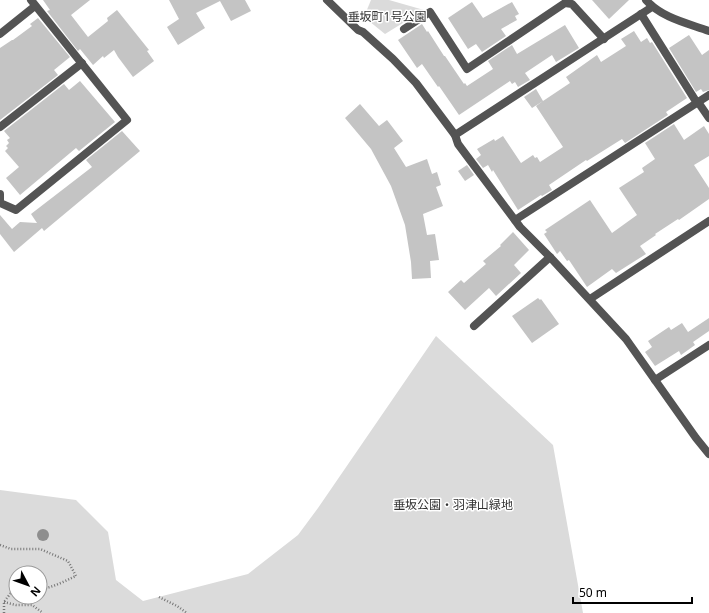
<svg xmlns="http://www.w3.org/2000/svg" width="709" height="613" font-family="'Noto Sans','Noto Sans JP',sans-serif">
	<style>
		.green { fill: #dbdbdb; fill-rule: evenodd }
		.building { fill: #c4c4c4 }
		.lines { fill: none; stroke-linecap: round; stroke-linejoin: round }
		.path { stroke: #767676; stroke-width: 2.5; stroke-dasharray: 1 2; stroke-linecap: butt }
		.minor { stroke: #545454; stroke-width: 8 }
		.tree { fill: #8e8e8e }
		.labels { text-anchor: middle; dominant-baseline: central; stroke-width: 3; stroke-linejoin: round; paint-order: stroke }
		.park-label { font-size: 12px; fill: #323232; stroke: #fff }
	</style>
	<rect width="100%" height="100%" fill="#fff"/>
	<g class="green">
		<path d="M371,0H389L424,10L385,34L364,17Z"/>
		<path d="M436,336L553,445L583,613H0V490L76,500L108,532L116,580L143,601L248,574L298,535L318,508ZM16,573H40V597H16Z"/>
	</g>
	<g class="building">
		<path d="M43,0H90L71,15L88,37L108,21L107,18L117,10L149,50L147,51L154,61L133,77L118,57L114,50L104,58L103,56L93,65L80,49L78,51L47,11L50,10Z"/>
		<path d="M169,0H245L251,11L231,21L220,1L196,13L205,28L178,45L167,27L179,19Z"/>
		<path d="M592,0H629L609,19Z"/>
		<path d="M472,2L483,18L512,2L519,14L515,16L517,20L501,29L506,36L482,52L476,44L468,49L448,18Z"/>
		<path d="M38,18L70,57L54,70L58,75L0,120V48L12,40H13L32,26L30,24Z"/>
		<path d="M422,24L427,32L428,31L444,56H445L464,84L465,83L467,86L493,69L488,61L512,45L517,54L565,25L579,48L556,62L552,55L525,73L530,80L518,87L515,82L512,84L510,81L459,115L439,86L438,87L422,64L417,68L398,40Z"/>
		<path d="M634,31L641,42L647,38L650,43L652,42L687,98L666,112L668,115L625,143L622,139L587,161L586,160L549,185L552,190L542,196L541,195L518,210L493,170L492,172L488,165L483,168L476,159L481,155L477,149L494,139L495,141L503,136L521,163L533,155L535,158L537,157L540,162L560,149L563,147L536,106L543,101L532,108L524,97L536,89L543,101L570,83L566,77L597,55L601,62L626,46L621,39Z"/>
		<path d="M689,35L702,55L709,50V90L703,92L701,89L696,92L669,48Z"/>
		<path d="M80,81L115,122L79,151L76,148L20,195L6,178L19,167L5,151L8,148L6,146L9,143L7,140L10,138L4,131L64,84L69,90Z"/>
		<path d="M360,104L379,126L387,120L403,141L394,148L406,167L427,159L432,174L437,172L441,185L436,187L443,206L423,214L427,235L435,234L439,260L430,261L431,278L412,279L411,262L405,225L391,186L371,149L345,118Z"/>
		<path d="M674,124L684,140L704,126L709,134V156L694,165L709,188V199L679,220L678,219L655,234L656,235L640,246L646,254L616,273L612,269L587,287L569,260L567,261L560,251L557,254L544,234L547,232L545,230L590,200L612,233L637,215L619,188L644,172L642,168L655,159L645,143Z"/>
		<path d="M122,131L140,151L44,231L42,228L14,252L0,234V215L12,229L20,222L37,223L31,214L92,167L86,160Z"/>
		<path d="M467,165L474,175L465,181L458,171Z"/>
		<path d="M513,232L529,250L514,265L521,273L496,296L489,288L465,310L448,292L461,280L464,283L486,264L483,261L501,246L500,245Z"/>
		<path d="M538,298L540,300L541,299L559,324L532,343L512,316Z"/>
		<path d="M709,318V331L693,342L695,345L681,355L679,351L655,366L645,352L652,347L648,341L669,327L671,330L682,323L688,332Z"/>
	</g>
	<g class="lines">
		<g class="path">
			<path d="M0,545L11,549H40L68,561L76,576C65,581 52,588 40,589"/>
			<path d="M159,597L177,606L187,613"/>
			<path d="M4,602L16,605H32L43,613"/>
			<path d="M4,613V602L13,590H16"/>
		</g>
		<g class="minor">
			<path d="M327,0L358,30L363,32L393,59L416,83L455,135L458,144L520,227L550,257L626,339L696,438L709,454"/>
			<path d="M646,0C662,18 687,23 709,31"/>
			<path d="M641,14L697,103"/>
			<path d="M404,29L430,12L467,69L565,3L572,4L604,39"/>
			<path d="M0,34L35,6"/>
			<path d="M698,102L709,118"/>
			<path d="M0,127L82,63"/>
			<path d="M455,135L652,7"/>
			<path d="M0,194V203L16,210L127,120L31,0"/>
			<path d="M515,220L709,95"/>
			<path d="M590,299L709,221"/>
			<path d="M474,326L550,257"/>
			<path d="M655,380L709,345"/>
		</g>
	</g>
	<circle class="tree" cx="43" cy="535" r="6"/>
	<g class="labels">
		<g class="park-label">
			<text x="387" y="16">垂坂町1号公園</text>
			<text x="453" y="504">垂坂公園・羽津山緑地</text>
		</g>
	</g>
	<g transform="translate(28 585) rotate(131)"><circle r="19" fill="#ffffff" stroke="#999999"/>
	<path d="M0-3L7 15L0 10L-7 15Z" fill="#000000"/>
	<text y="-6" font-size="11" font-weight="bold" text-anchor="middle" fill="#000000">N</text>
	</g>
	<path d="M573 597v6h119v-6" fill="none" stroke="#000000" stroke-width="2"/>
	<text x="579" y="597" font-size="12" fill="#000000" stroke="#ffffff" stroke-width="3" paint-order="stroke">50 m</text>
</svg>
